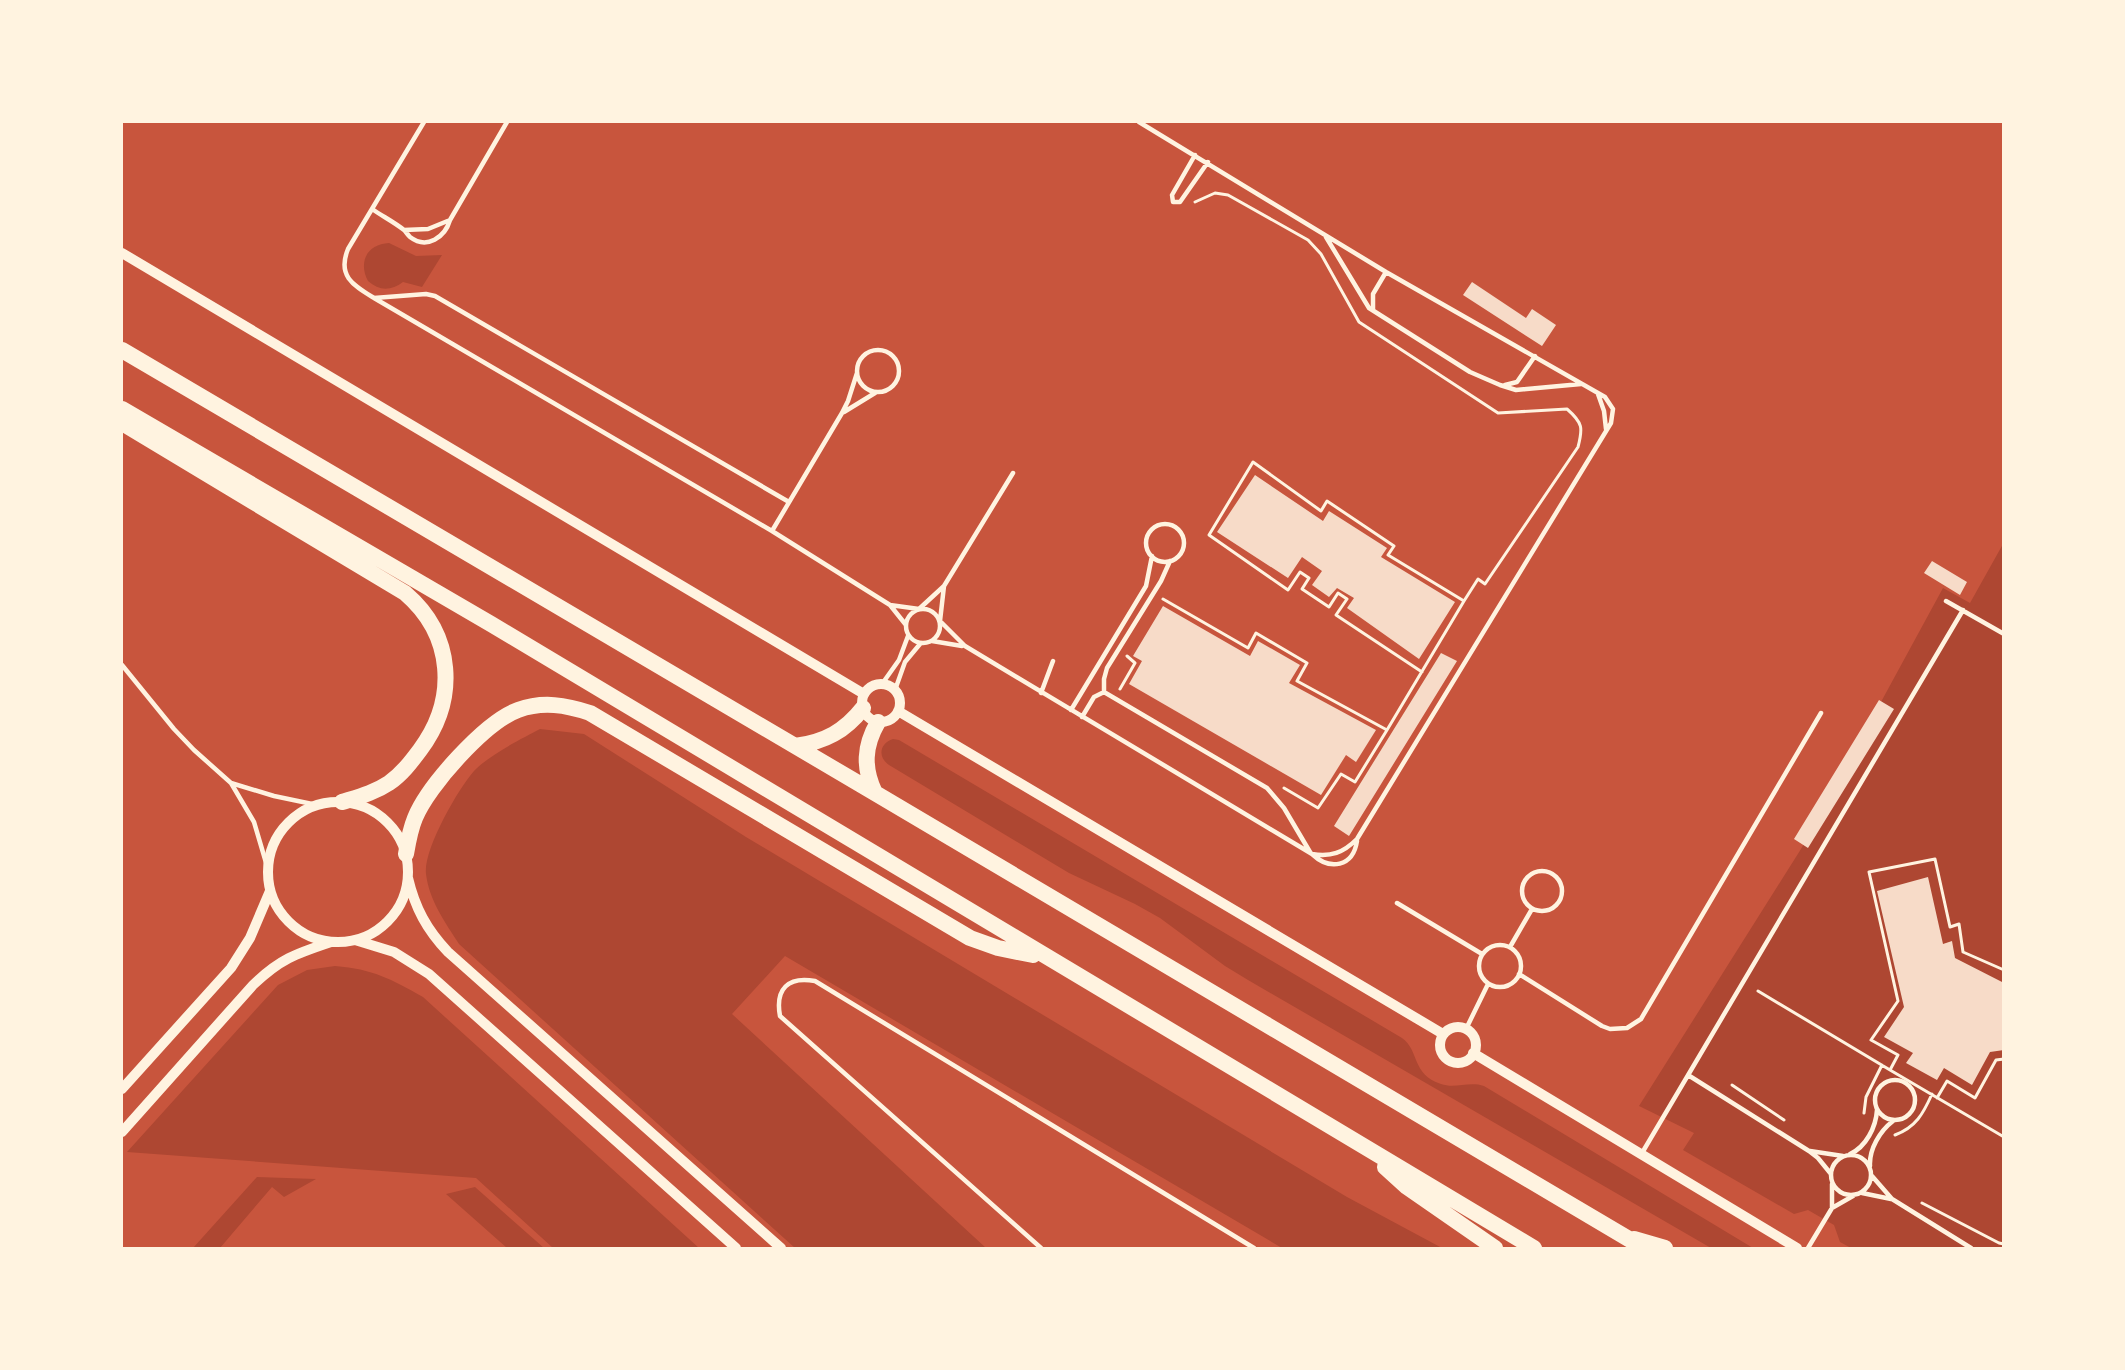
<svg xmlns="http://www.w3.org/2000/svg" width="2125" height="1370" font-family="Karla,sans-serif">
<rect width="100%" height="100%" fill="#c8553d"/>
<path fill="#ae4732" d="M389 243 416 256 442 255 422 287 403 282C391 291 379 291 368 281 358 262 367 244 389 243Z
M2003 544V1248H1851L1840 1242 1834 1225 1808 1210 1794 1214 1683 1150 1694 1133 1639 1106 1801 849 1943 588 1970 603Z
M540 729 584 734 746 837 1347 1197 1442 1248H1282L785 956 732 1014 986 1248H795L459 944C445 922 429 900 426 874 423 850 458 789 474 771 489 755 521 739 540 729Z
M893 739 899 740 1402 1038C1420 1051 1411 1074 1441 1084 1455 1089 1469 1081 1484 1086L1753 1248H1711L1248 980 1225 966 1160 918 1135 904 1069 873 889 765C877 757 880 743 893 739Z
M335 966C373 969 391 979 423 997L699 1248H553L476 1178 127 1152 278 985 307 970Z
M257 1177 316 1179 284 1197 272 1187 220 1248H193Z
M475 1187 544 1248H507L446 1194Z"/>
<path fill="#f7dbc8" d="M1472 282 1526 318 1532 309 1556 325 1542 346 1463 295Z
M1255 475 1323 521 1329 511 1387 548 1381 557 1455 602 1419 659 1347 608 1354 598 1337 588 1329 597 1312 585 1322 571 1302 557 1288 578 1217 532Z
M1932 561 1967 582 1960 595 1924 573Z
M1163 606 1250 656 1258 641 1300 665 1289 683 1376 730 1356 762 1346 755 1321 795 1129 684 1142 661 1133 656Z
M1441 653 1457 661 1349 836 1334 826Z
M1879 700 1894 709 1808 848 1794 839Z
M1928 877 1943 944 1952 941 1955 958 2004 983V1050L1990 1052 1972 1085 1944 1068 1937 1080 1906 1063 1913 1053 1884 1037 1904 1007 1877 891Z"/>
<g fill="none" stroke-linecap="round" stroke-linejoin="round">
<path stroke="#fff3e0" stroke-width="3" d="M1195 202 1215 193 1228 195 1308 240 1321 254 1359 322 1498 413 1567 409C1583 423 1583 428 1578 447L1485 584 1478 579 1464 601
M1163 599 1248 648 1256 633 1307 663 1297 681 1387 730 1464 601 1388 555 1394 546 1327 501 1321 511 1253 462 1209 535 1288 590 1300 572 1309 578 1302 589 1329 607 1338 593 1347 599 1336 615 1422 672
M1120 689 1135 663 1127 656
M1284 788 1318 808 1341 774 1355 782 1387 730
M1758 991 1890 1070 1898 1055 1871 1040 1898 1001 1869 872 1935 859 1950 927 1959 924 1963 952 2004 970
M1890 1070 2004 1137
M1732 1085 1784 1120
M1937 1098 1947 1081 1975 1098 1996 1060 2004 1059
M1864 1113 1866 1097 1882 1065
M1895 1135C1916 1127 1923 1114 1932 1094
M1922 1203 1999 1243 2004 1244"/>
<path stroke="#fff3e0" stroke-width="4.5" d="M424 122 348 249C337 276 353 285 374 298L772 531 890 605 906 625
M1139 122 1386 272 1605 397 1613 409 1611 423 1357 839C1343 853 1331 857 1312 854
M1195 155 1172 195 1173 202H1180L1208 162
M372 209C382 216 394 222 404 230 406 232 408 235 410 237 427 250 445 237 450 220L507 122
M404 230 428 229 450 220
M1326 237 1369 308 1470 372 1500 385 1516 390 1581 384
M374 298 426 294 435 296 789 502
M1373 310V294L1386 272
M857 371a21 21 0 1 1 42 0a21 21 0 1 1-42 0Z
M1505 385 1517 382 1535 356
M1598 394 1604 411 1606 429
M844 412 875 393
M1146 543a19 19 0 1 1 38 0a19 19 0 1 1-38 0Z
M772 531 842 413 848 401 857 373
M944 586 940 621 965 646 1312 854C1330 871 1353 867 1357 841
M1946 601 2004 634
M890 605 919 609 944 586 1013 473
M906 626a17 17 0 1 1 34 0a17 17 0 1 1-34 0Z
M932 641 962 646
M122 665 174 729 194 750 231 783 254 822 267 866
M882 684 899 660 908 636
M895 690 905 662 920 644
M1104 692V679L1107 668 1161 581 1170 561
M1041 693 1053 661
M1071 710 1146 586 1152 556
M1082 717 1094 697 1104 692 1267 788 1284 808 1310 852
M231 783 274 796 317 805
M1522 891a20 20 0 1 1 40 0a20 20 0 1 1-40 0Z
M1397 903 1482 954
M1479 966a21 21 0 1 1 42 0a21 21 0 1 1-42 0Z
M1510 947 1532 909
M1519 974 1602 1026 1610 1029 1627 1028 1641 1019 1821 713
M1466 1029 1488 984
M1688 1075 1809 1151 1818 1158 1831 1174
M1875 1100a20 20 0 1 1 40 0a20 20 0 1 1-40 0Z
M1810 1151 1843 1156
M1642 1153 1963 610
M1850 1154C1866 1147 1876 1127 1877 1110
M1831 1175a20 20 0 1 1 40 0a20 20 0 1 1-40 0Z
M1870 1166C1869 1149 1880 1131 1893 1121
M1872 1176 1892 1199 1971 1248
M1832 1184V1208
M1862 1193 1891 1199
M1041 1248 780 1016C775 989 788 976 815 981L1254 1248
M1808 1248 1832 1208 1853 1196"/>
<path stroke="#fff3e0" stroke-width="10" d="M122 253 864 694
M862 703a19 19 0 1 1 38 0a19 19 0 1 1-38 0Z
M898 711 1443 1034
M268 872a70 70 0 1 1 140 0a70 70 0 1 1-140 0Z
M408 878C415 908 427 930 448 952L781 1248
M355 940 394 952 429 974 736 1248
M1440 1045a18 18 0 1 1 36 0a18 18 0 1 1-36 0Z
M1473 1053 1797 1248
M122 1089 231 968 250 938 270 891
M122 1132 253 985C280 959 295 954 331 942"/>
<path stroke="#fff3e0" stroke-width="16" d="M122 350 875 793 1644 1248
M122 409 491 624 1534 1248
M122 423 405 593C454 635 458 699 420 750 411 762 402 774 389 783 374 793 358 797 342 802
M795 746C825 742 845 731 863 708
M875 793C863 768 864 746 878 722
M406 854C408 842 410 830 415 818 428 786 485 722 518 710 543 701 566 705 590 713L970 938 998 948 1033 955
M1385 1167 1407 1187 1495 1248
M1634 1239 1665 1248"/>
</g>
<rect width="2125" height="1370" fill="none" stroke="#fff3e0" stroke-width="246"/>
</svg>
